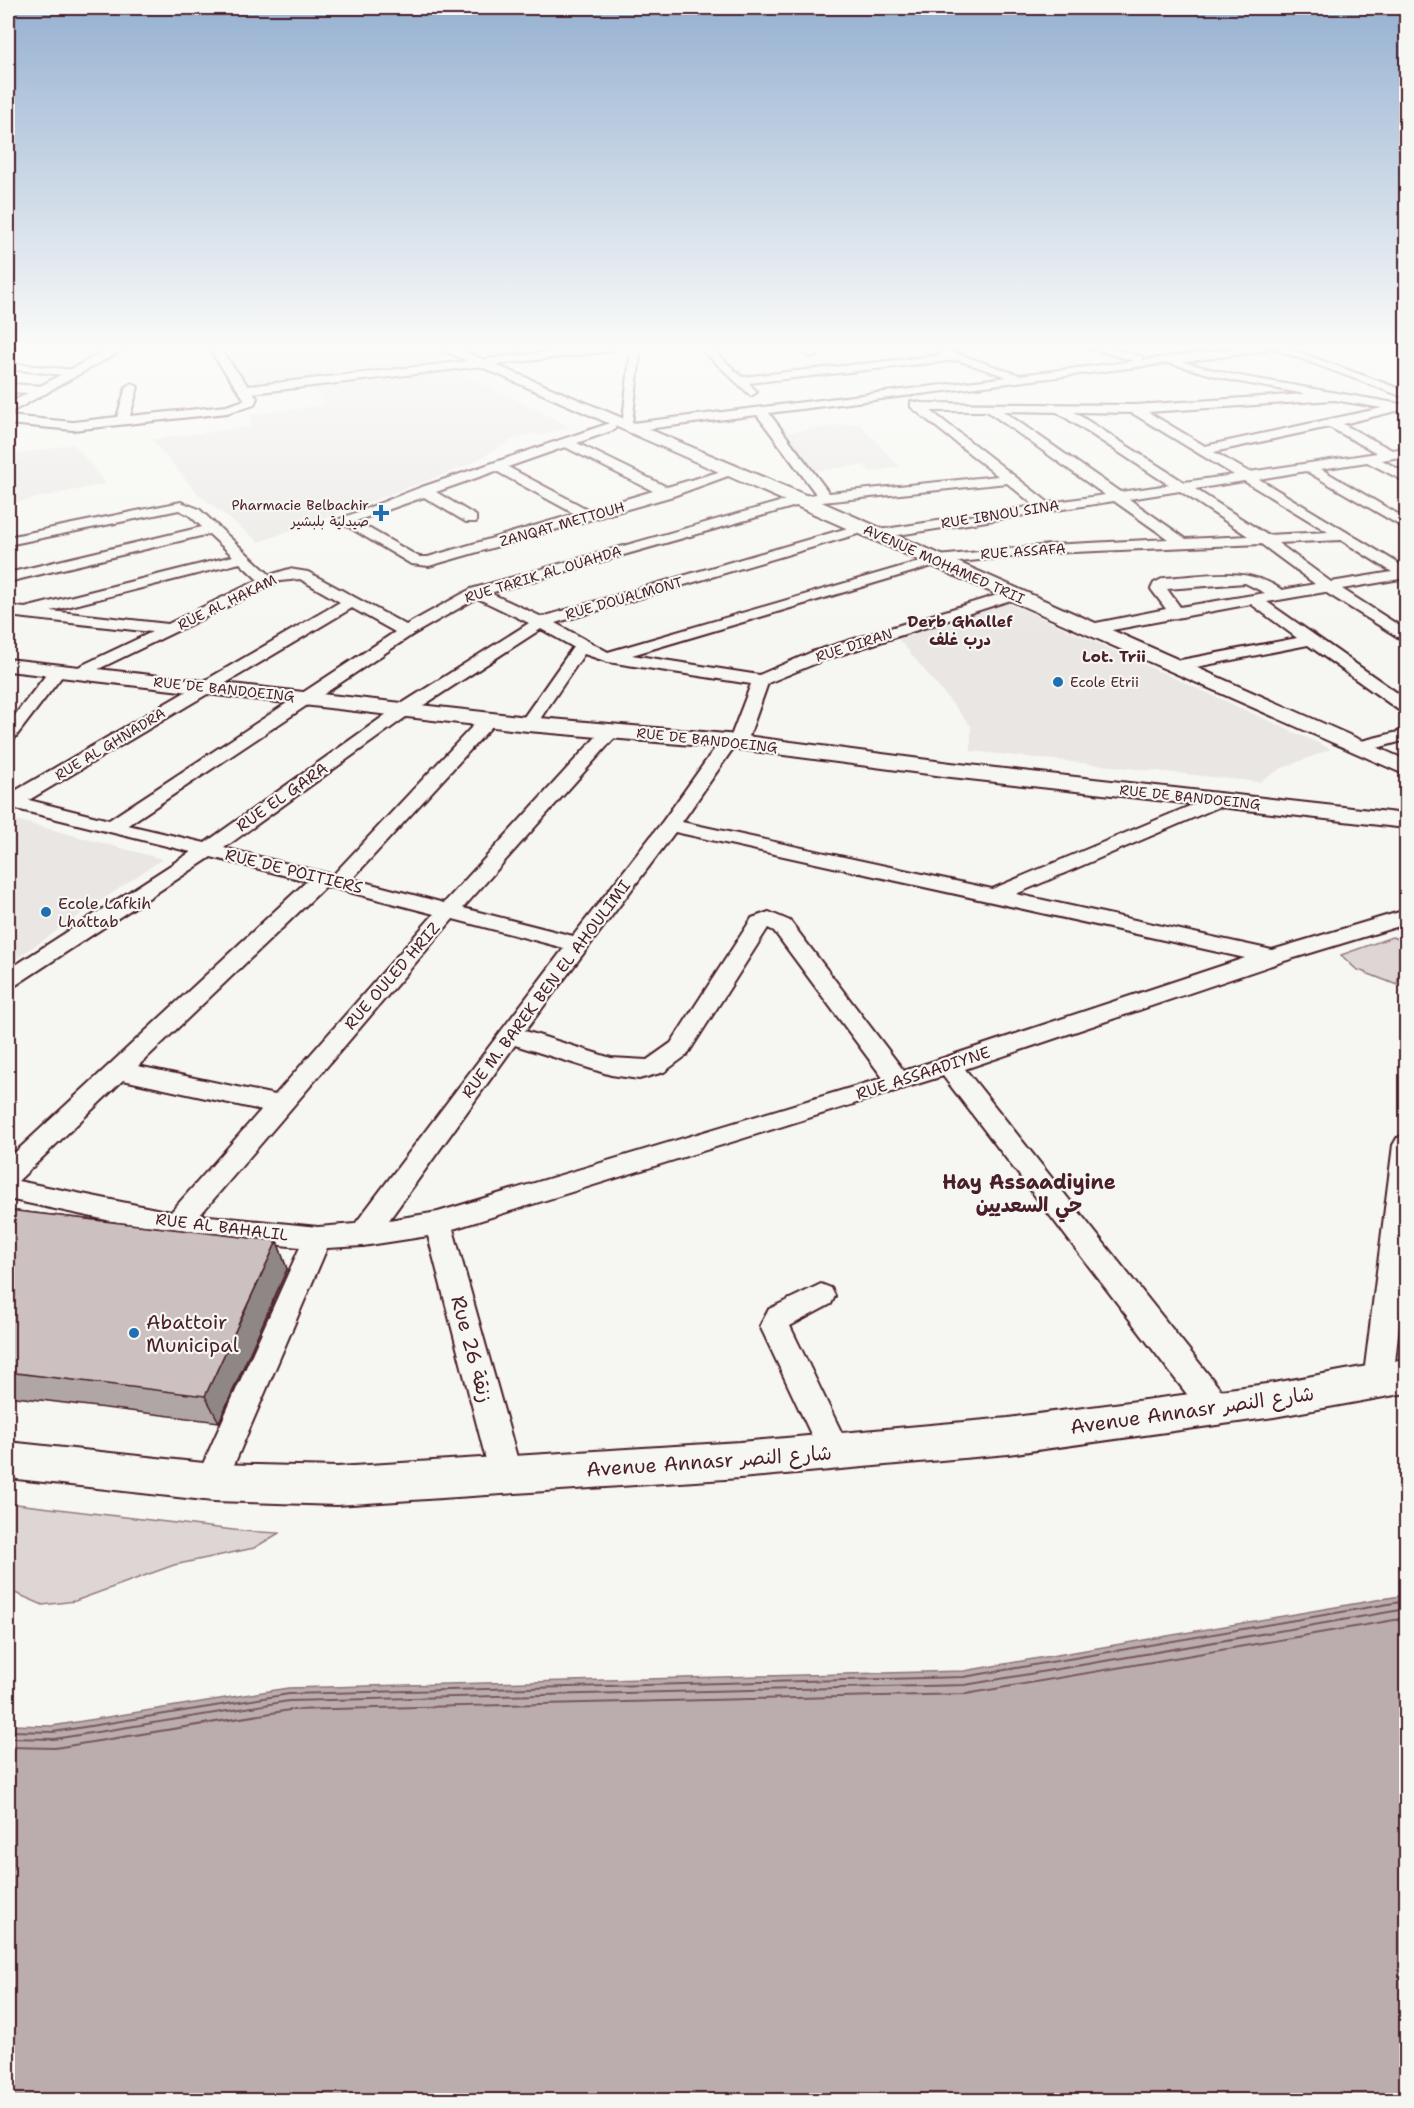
<svg xmlns="http://www.w3.org/2000/svg" width="1414" height="2108" font-family="'Shantell Sans','Playpen Sans Arabic',sans-serif">
<rect width="100%" height="100%" fill="#f6f6f2"/>
<filter id="ink" filterUnits="userSpaceOnUse"><feTurbulence type="fractalNoise" baseFrequency=".0167" numOctaves="2"/><feDisplacementMap in="SourceGraphic" scale="12" xChannelSelector="R" yChannelSelector="G"/><feConvolveMatrix kernelMatrix="1 2 1 2 8 2 1 2 1" color-interpolation-filters="sRGB"/></filter>
<g filter="url(#ink)">
<path fill="#e9e6e3" d="M221 348H429L447 356 434 362 248 384 239 381Z
M456 370 571 427 539 436 533 434 514 439 464 467 259 542 198 494 151 439 252 427 250 415 323 405 313 386Z
M859 423 900 467 870 472 864 465 811 471 783 433Z
M74 444 106 484 8 504V456Z
M1009 603 1331 749 1282 768 1259 782 971 751V726L897 637Z
M8 818 162 859 8 964Z"/>
<path fill="#ddd6d5" stroke="#947a80" stroke-width="1.5" d="M478 348H572L574 350 524 355 520 351 491 354Z
M1392 937 1402 940 1404 944 1397 985 1356 969 1341 955Z
M8 1503 242 1531 279 1533 254 1548 174 1565 75 1601 43 1605 8 1590Z"/>
<path fill="#bbadae" stroke="#8e747a" stroke-width="1.5" d="M1406 1595V2100H8V1725L52 1726 288 1688 964 1671Z"/>
<g fill="none" stroke-linecap="round" stroke-linejoin="round">
<path stroke="#77585f" stroke-width="2" d="M8 1731 53 1732 289 1694 964 1677 1406 1601
M8 1738 54 1739 289 1701 965 1685 1406 1609
M8 1747 55 1748 290 1710 966 1694 1406 1618"/>
<defs>
<path id="minor" d="M208 348H219L248 386 584 348H616L611 351 253 393 257 398 254 405 227 413 73 430 8 424V416L73 422 117 417 126 387 132 383 138 387 130 416 226 406 245 400Z
M631 348H641L632 423 1007 377 958 360 749 383 757 392 751 396 700 348H711L742 377 943 355 938 352 944 349 1019 375 1135 361 1088 348H1107L1142 356V360L1239 348H1269L1264 351 1183 362 1234 375 1406 405V413L1396 411 1343 424 1392 450 1406 448V456L1382 460 1406 473V482L1367 462 1321 469 1406 519V529L1306 471 1259 479 1406 568V578L1342 589 1406 630V642L1325 592 1267 602 1406 699V712L1400 711 1308 645 1176 671 1170 670 1168 666 1170 662 1297 638 1251 604 1091 634 1083 629 1091 624 1166 609 1151 589 1154 583 1164 578C1206 576 1246 565 1282 590L1315 584 1261 544 1050 553 939 564 632 655 759 675 812 652 1007 592H1017L1020 595 1017 598 824 660 768 683 747 742 744 746 734 747 682 822 992 889 1216 795 1226 801 1223 805 1016 894 1272 950 1406 910V924L1281 962 965 1069 1228 1399 1232 1409 1228 1419 1217 1423 1206 1419 943 1076 453 1229 522 1475 517 1486 506 1490 495 1486 490 1475 428 1236 363 1246 327 1248 221 1495 210 1499 199 1495 194 1484 300 1247 177 1235 8 1199V1159L307 881 211 857 16 985 8 987V970L191 852 8 807V795L340 602 300 579 280 581 80 678 72 673 74 669 152 632 8 616V606L25 608 233 556 209 534 8 582V573L202 527 189 515 179 510 8 545V537L181 502 199 509 270 575 289 569 308 572 406 625 471 589 797 497 816 494 757 415 631 431 622 428ZM1169 363 1234 381 1305 394 1135 405 922 403 911 401V407L998 476 829 493 769 413ZM1334 400 1382 408 1205 446 1148 412ZM931 411H987L1105 495 1049 503ZM1003 411 1057 412 1169 485 1120 492ZM1074 412 1132 413 1234 475 1184 482ZM1329 427 1377 453 1249 472 1214 452ZM1244 481 1328 532 1267 535 1195 489ZM1007 483 1035 506 879 530 872 534 879 538 1114 501 1168 539 1050 545 938 556 608 652 555 623 868 531 870 528 868 525H858L542 617 490 593 803 504ZM1180 491 1248 536 1186 539 1129 499ZM1341 540 1392 572 1331 582 1278 543ZM240 563 258 580 168 624 51 611ZM1245 583 1265 593 1180 607 1167 589ZM477 598 529 623 398 706 205 843 128 825 412 635ZM352 608 395 632 109 820 29 800ZM541 629 573 647 519 724 522 728H534L584 654 608 662 751 684 731 736 723 737 663 821 573 936 463 908 617 735 620 731 617 727H605L444 903 352 879 494 724 497 720 494 716H482L333 875 224 848 410 714ZM675 832 1245 958 904 1071 790 921 769 912 752 918 671 1043 647 1060 611 1058 525 1031ZM326 886 434 914 275 1095 138 1066ZM453 919 564 948 355 1224 318 1227 200 1215ZM768 928 774 931 883 1078 438 1212 389 1220 515 1045 611 1075 639 1079 664 1072 687 1055ZM123 1080 261 1110 171 1212 18 1181Z
M799 348H811L819 355 809 357Z
M1272 348H1287L1406 391V398Z
M8 363 74 370 80 373 74 376 8 369Z
M8 384 45 386 51 390 45 394 8 392Z
M610 423 616 427 614 430 577 443 667 487 732 468 739 472 673 496 429 566 411 564 337 520 419 488ZM565 447 653 491 589 510 508 467ZM496 471 575 514 428 557H419L356 521 424 497 466 522H476V516L436 492Z
M58 666 66 671 14 739 8 740V724L52 667Z
M1406 730V740L1359 753 1350 747 1353 743Z
M1406 1135V1258L1393 1382 1389 1391 1378 1395 1367 1391 1363 1382 1393 1145 1397 1138Z
M821 1284 831 1288 835 1296 831 1304 790 1326 851 1452 846 1462 835 1466 824 1462 760 1326 769 1309Z"/>
<path id="tertiary" d="M109 348H126L8 414V404Z
M438 348H456L808 496 1406 760V775Z
M8 659 528 717 738 735 951 763 1406 814V828L951 777 738 749 528 731 8 671Z
M1406 1359V1393L1274 1417 1008 1454 740 1478 337 1505 213 1501 8 1478V1442L213 1464 337 1467 740 1442 1008 1418 1274 1383Z"/>
</defs>
<use href="#minor" stroke="#4a1f2b" stroke-width="4"/>
<use href="#tertiary" stroke="#4a1f2b" stroke-width="4"/>
<use href="#minor" fill="#f6f6f2" fill-rule="evenodd"/>
<use href="#tertiary" fill="#f6f6f2" fill-rule="evenodd"/>
</g>
<path fill="#afa6a5" stroke="#4a1f2b" stroke-width="1.5" d="M8 1210 277 1241 287 1269 219 1422 8 1396Z"/>
<path fill="#8f8786" stroke="#4a1f2b" stroke-width="1.5" d="M277 1241 287 1269 219 1422 205 1396Z"/>
<path fill="#ccc1c0" stroke="#4a1f2b" stroke-width="1.5" d="M8 1210 277 1241 205 1396 8 1372Z"/>
</g>
<linearGradient id="sky" x2="0" y2="1"><stop stop-color="#96b1d1"/><stop offset="0.54" stop-color="#fbfbf9"/><stop offset="1" stop-color="#fbfbf9" stop-opacity="0"/></linearGradient>
<rect width="1414" height="643" fill="url(#sky)"/>
<g fill="#1f6fb2" stroke="#f6f6f2" stroke-width="2">
<path d="M378 504h6v6h6v6h-6v6h-6v-6h-6v-6h6z"/>
<circle cx="1058" cy="682" r="6"/>
<circle cx="46" cy="912" r="6"/>
<circle cx="134" cy="1333" r="6"/>
</g>
<g text-anchor="middle" dominant-baseline="central" stroke-width="4.5" stroke-linejoin="round" paint-order="stroke">
<g font-size="14" fill="#4a1f2b" stroke="#f6f6f2" text-anchor="end">
<text x="369" y="505">Pharmacie Belbachir<tspan x="369" dy="16">صيدلية بلبشير</tspan></text>
<text x="1070" y="682" text-anchor="start">Ecole Etrii</text>
</g>
<g font-size="14" fill="#4a1f2b" stroke="#f6f6f2">
<text transform="translate(1000 514) rotate(-9)">RUE IBNOU SINA</text>
<text transform="translate(562 524) rotate(-16)">ZANQAT METTOUH</text>
<text transform="translate(1023 551) rotate(-4)">RUE ASSAFA</text>
<text transform="translate(944 564) rotate(24)">AVENUE MOHAMED TRII</text>
<text transform="translate(543 574) rotate(-17)">RUE TARIK AL OUAHDA</text>
<text transform="translate(624 598) rotate(-16)">RUE DOUALMONT</text>
<text transform="translate(227 602) rotate(-26)">RUE AL HAKAM</text>
<text transform="translate(854 645) rotate(-18)">RUE DIRAN</text>
<text transform="translate(224 689) rotate(6)">RUE DE BANDOEING</text>
<text transform="translate(707 740) rotate(6)">RUE DE BANDOEING</text>
<text transform="translate(110 744) rotate(-31)">RUE AL GHNADRA</text>
<text transform="translate(1190 797) rotate(6)">RUE DE BANDOEING</text>
</g>
<g font-size="16" font-weight="bold" fill="#4a1f2b" stroke="#f6f6f2">
<text x="960" y="621">Derb Ghallef<tspan x="960" dy="18">درب غلف</tspan></text>
<text x="1114" y="656">Lot. Trii</text>
</g>
<g font-size="16" fill="#4a1f2b" stroke="#f6f6f2">
<text transform="translate(282 797) rotate(-35)">RUE EL GARA</text>
<text transform="translate(294 871) rotate(14)">RUE DE POITIERS</text>
<text transform="translate(392 976) rotate(-49)">RUE OULED HRIZ</text>
<text transform="translate(546 989) rotate(-53)">RUE M. BAREK BEN EL AHOULIMI</text>
<text transform="translate(923 1073) rotate(-18)">RUE ASSAADIYNE</text>
<text transform="translate(222 1227) rotate(7)">RUE AL BAHALIL</text>
</g>
<g font-size="16" fill="#4a1f2b" stroke="#f6f6f2" text-anchor="start">
<text x="58" y="903">Ecole Lafkih<tspan x="58" dy="18">Lhattab</tspan></text>
</g>
<g font-size="20" font-weight="bold" fill="#4a1f2b" stroke="#f6f6f2">
<text x="1029" y="1182">Hay Assaadiyine<tspan x="1029" dy="23">حي السعديين</tspan></text>
</g>
<g font-size="20" fill="#4a1f2b" stroke="#f6f6f2" text-anchor="start">
<text x="146" y="1322">Abattoir<tspan x="146" dy="23">Municipal</tspan></text>
</g>
<g font-size="20" fill="#4a1f2b" stroke="#f6f6f2">
<text transform="translate(472 1349) rotate(75)">Rue 26 زنقة</text>
<text transform="translate(1192 1410) rotate(-8)">Avenue Annasr شارع النصر</text>
<text transform="translate(709 1461) rotate(-4)">Avenue Annasr شارع النصر</text>
</g>
</g>
<rect width="1414" height="2108" fill="none" stroke="#f6f6f2" stroke-width="30"/>
<rect x="15" y="15" width="1384" height="2078" fill="none" stroke="#4a1f2b" stroke-width="2" filter="url(#ink)"/>
</svg>
